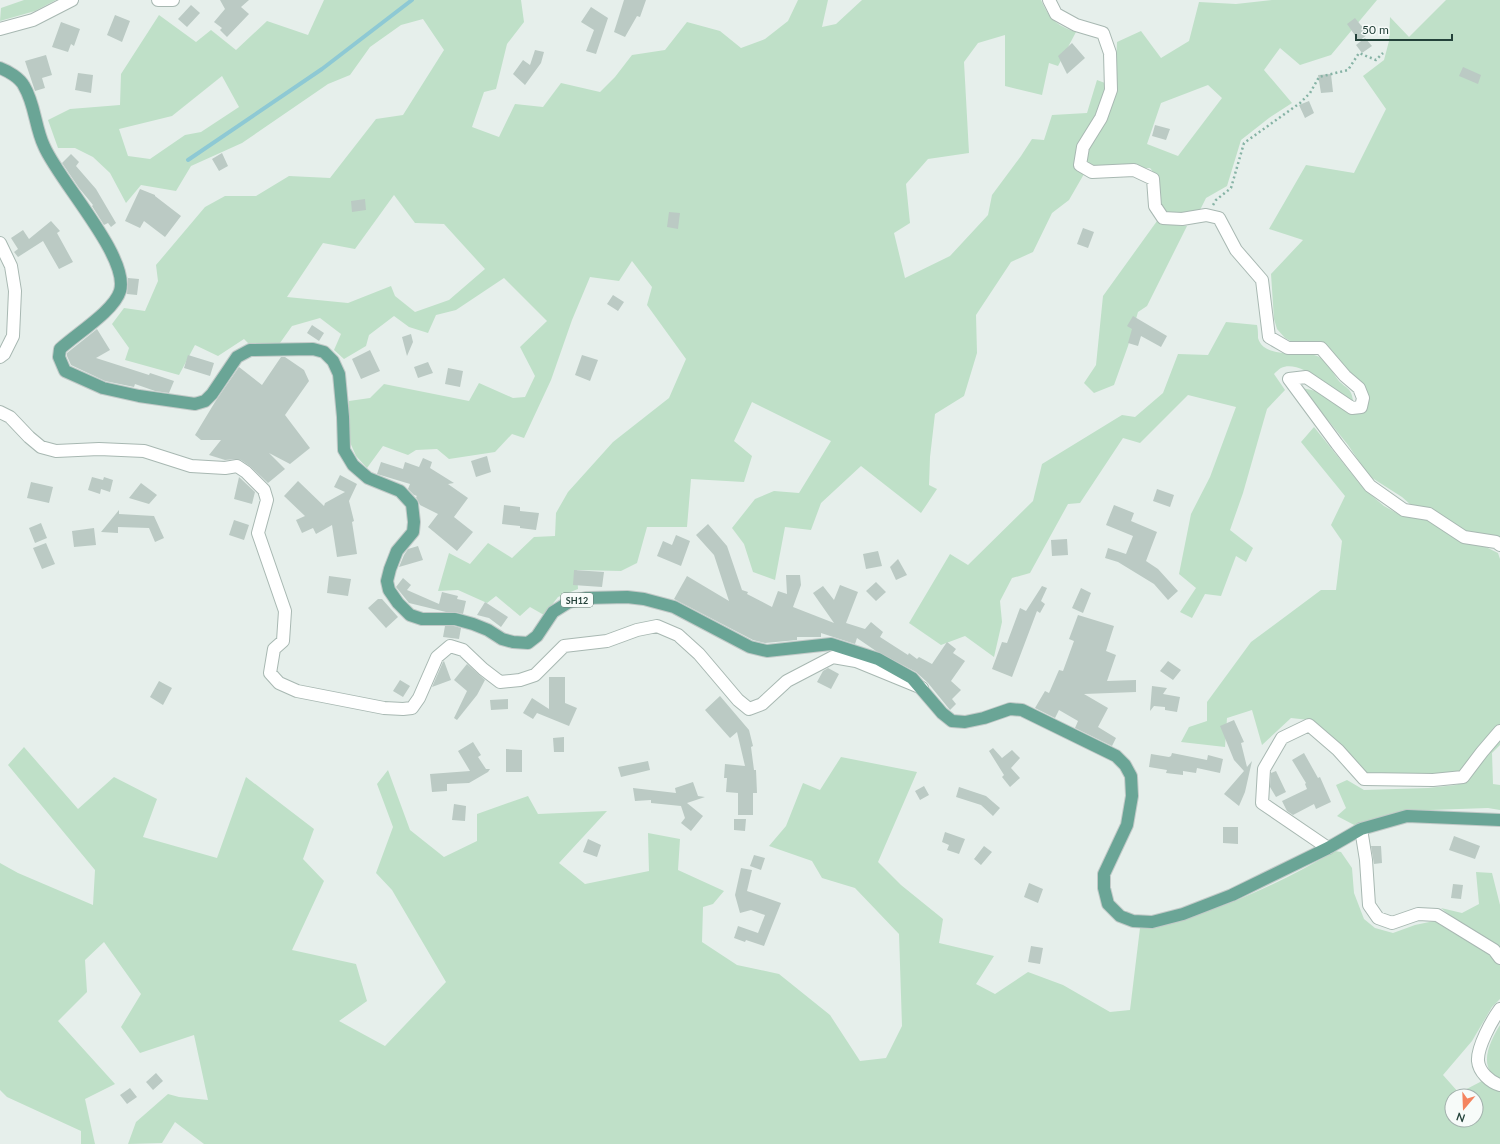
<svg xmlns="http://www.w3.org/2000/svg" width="1500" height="1144" font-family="Lato,sans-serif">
<rect width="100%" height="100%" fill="#e6efeb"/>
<path fill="#bfe0c8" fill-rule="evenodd" d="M24 0H56L35 11 0 21 1 8Z
M324 0H521L524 22 507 44 496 89 484 92 472 127 499 137 515 104 543 107 561 83 600 92 615 77 632 55 665 50 687 22 720 31 741 48 765 39 788 21 798 0H828L822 27 836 24 862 0H1041C1050 20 1056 25 1076 32L1058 66 1049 63 1042 95 1005 86V35L978 43 964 62 969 153 928 159 906 184 910 223 894 233 905 278 950 256 988 215 992 195 1021 156 1032 139 1044 140 1052 115 1087 113 1097 80 1105 83 1103 101 1076 167 1084 174 1069 200 1052 213 1033 252 1011 262 976 315 977 353 964 396 935 414 930 457 929 485 937 489 921 513 861 466 821 503 811 530 785 527 775 580 753 572 744 544 732 528 755 499 774 491 799 493 831 441 752 402 734 441 752 456 744 482 691 479 687 527H647L637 563 621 571 577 570 578 589 558 597 544 615 530 607 520 616 496 596 487 603 458 590 438 591 449 553 470 564 488 543 512 558 534 537 555 536 556 513 568 492 613 442 669 398 686 359 647 305 652 287 632 261 619 281 590 277 572 320 551 380 524 438 512 434 495 452 449 459 437 449 416 450 408 455 383 446 367 468 356 456 349 440V401L370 398 384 384 469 401 479 383 513 398 525 397 535 376 520 347 547 321 504 278 456 310 436 315 428 333 409 327 394 316 369 335 366 346 344 359 334 350 341 334 320 318 292 326 280 343 250 345 244 339 218 356 195 345 179 375 125 360 129 348 112 324 124 308 145 311 158 281 156 265 205 207 225 196H256L289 176 330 178 376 119 403 115 444 50 423 19 401 25 370 47 350 75 328 84 242 143 191 166 176 191 141 185 126 203 110 173 93 157 75 148H58L48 120 70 109 120 105 121 74 159 15 196 42 211 30 236 50 267 21 308 35ZM222 76 239 107 201 132 185 135 150 159 128 156 119 129 172 116ZM394 195 415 223 444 224 485 269 449 300 415 312 395 296 391 286 348 303 287 297 323 243 355 249Z
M1272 0H1377L1331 55 1300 65 1280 48 1264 70 1292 103 1269 118 1241 140 1227 186 1206 198 1199 212 1181 215 1165 214 1159 199 1160 180 1150 168H1092L1084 161 1087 147 1115 91 1117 42 1141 31 1161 58 1189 41 1199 2 1236 4ZM1208 85 1222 98 1178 156 1147 144 1161 103Z
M1446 0H1500V540L1467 533 1456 528 1436 511 1413 507 1402 497 1369 476 1348 445 1302 388 1316 391 1343 409 1360 410 1365 389 1328 348 1311 342 1294 343 1285 338 1277 329 1274 319 1271 274 1303 240 1269 229 1306 165 1354 173 1386 109 1363 76 1384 60 1389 41 1390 17 1409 37Z
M1157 221 1164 224 1187 226 1147 306 1138 312 1128 346 1114 385 1094 393 1084 383 1096 365 1103 296Z
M1226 322 1257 325C1258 329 1258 334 1258 338 1264 359 1298 351 1314 355 1328 359 1331 371 1339 381 1347 389 1351 388 1353 400L1346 401C1333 389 1300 359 1281 368 1279 369 1276 372 1274 374L1285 390 1267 409 1243 493 1230 530 1253 548 1246 562 1236 556 1221 596 1205 594 1192 618 1180 612 1196 588 1179 574 1191 514 1210 477 1236 407 1188 395 1140 443 1123 438 1080 503 1068 504 1030 573 1012 578 1000 601 1002 622 994 657 965 636 941 645 909 623 950 554 968 565 1033 501 1042 464 1122 415 1135 417 1163 393 1178 354 1208 355Z
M1314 427 1364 489 1384 506 1402 516 1431 520 1498 553 1500 559V724L1486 738 1459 772 1439 775 1363 774 1309 720 1291 718 1262 745 1252 710 1227 718 1225 747 1181 742 1189 727 1207 721V702L1251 642 1321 590H1336L1342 541 1331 525 1345 496 1301 442Z
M1500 736V745L1492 753 1493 784 1500 785V810L1488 808 1401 811 1360 828 1337 816 1346 808 1336 785 1347 780 1364 790 1428 788 1456 785 1468 780 1479 766 1487 751Z
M24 747 78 809 114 777 157 799 143 837 217 858 246 777 314 829 303 859 324 881 292 950 356 964 367 1001 339 1021 385 1046 446 982 392 890 376 873 393 827 377 784 388 770 410 830 444 857 477 841V814L528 796 538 814 607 811 559 863 585 884 649 871 648 833 680 839 678 870 724 891 713 904 703 907 702 942 737 965 779 974 830 1015 860 1061 886 1058 902 1026 899 934 855 888 822 878 812 861 769 846 786 826 803 783 820 790 841 757 917 772 878 862 901 885 943 919 939 943 994 956 976 984 995 994 1028 972 1063 985 1110 1012 1130 1010 1140 928C1209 917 1275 886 1335 851L1341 852 1352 868 1354 893 1364 919 1375 928 1393 933 1415 925 1434 921 1490 955 1500 965V999L1492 1007 1472 1041 1443 1075 1459 1093 1482 1081 1500 1089V1144H204L175 1122 162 1143 128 1144 136 1122 168 1094 179 1097 208 1100 194 1035 140 1053 121 1027 141 994 104 942 85 960 87 992 58 1021 115 1084 85 1099 95 1144H81V1131L7 1097 0 1090V863L18 873 93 905 95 870 8 765ZM1452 1096H1476V1120H1452Z
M1476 872 1492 873 1500 905V949L1463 927 1441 908 1462 913 1479 904Z
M1500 1025V1079C1498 1077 1494 1076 1492 1074 1480 1060 1492 1038 1500 1025Z"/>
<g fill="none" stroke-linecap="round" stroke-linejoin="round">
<path stroke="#8ec9d4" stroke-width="4" d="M188 160 322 69 412 0"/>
</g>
<path fill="#bbcac4" d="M220 0H249L241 7 249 14 227 37 220 30 222 28 214 22 225 9Z
M624 0H646L640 17 637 16 625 37 614 32Z
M191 5 200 13 187 27 178 19Z
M591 7 608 18 596 54 586 51 594 30 581 22Z
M115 15 130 21 122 42 107 35Z
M1355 18 1368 34 1359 41 1347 24Z
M61 22 80 29 74 46 71 44 68 52 52 47Z
M1365 38 1372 46 1362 53 1356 45Z
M1072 43 1085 58 1067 74 1058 56Z
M535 50 544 52 541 63 525 85 513 74 523 60 530 65Z
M46 55 52 75 42 78 45 88 35 91 25 61Z
M1463 67 1481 75 1478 84 1459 76Z
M78 73 93 75 91 93 75 90Z
M1331 74 1333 92 1321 93 1318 75Z
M1309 101 1314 113 1305 118 1299 105Z
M1155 125 1170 129 1166 140 1152 136Z
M222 153 228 166 219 171 212 159Z
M71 154 79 162 76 166 96 189 116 223 111 227 108 223 104 225 92 206 93 205 79 188 62 163Z
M140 189 155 195V196L181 216 165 237 144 221 140 228 125 221Z
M365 199 366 210 352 212 351 201Z
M669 212 680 213 678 229 667 227Z
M51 221 60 231 57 233 73 262 59 269 43 241 18 257 14 252 18 249 11 238 23 230 29 239Z
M1083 228 1094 232 1088 248 1077 244Z
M128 278 139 279 137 295 127 294Z
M613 295 624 302 618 311 607 304Z
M1133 316 1167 336 1161 347 1141 336 1138 346 1128 343 1132 329 1127 326Z
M312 325 324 333 319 341 307 333Z
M97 329 110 350 96 358 149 375 150 373 174 381 169 393 155 391 135 384 134 387 105 381 71 365 67 356V353Z
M411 334 413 342 407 356 402 337Z
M370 350 380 371 361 379 352 359Z
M188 355 214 363 210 376 184 368Z
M582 355 598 360 590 381 575 375Z
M281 357H285L304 370 309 381 285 415 310 448 290 464 269 453 285 469 268 483 251 467 241 460 236 459 225 460 209 455 221 440H201L195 435 215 402 239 367 262 385Z
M428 362 433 373 418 378 414 367Z
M448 368 463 371 460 387 445 384Z
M487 456 491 472 476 477 471 461Z
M423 458 432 462 430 468 454 483 448 484 468 498 454 517 473 532 457 551 428 527 438 514 420 505 416 497 417 496 414 495 408 489 410 484 377 474 381 462 403 469 405 462 419 467Z
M340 475 357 484 349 501 354 521 352 522 357 554 337 557 332 525 316 534 313 528 302 533 296 520 305 516 284 496 298 481 324 506 325 503 345 492 334 487Z
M92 477 103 480 104 477 113 480 110 492 101 489 100 494 88 490Z
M239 477 255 492 252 504 234 499Z
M31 482 53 487 49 503 27 498Z
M141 483 157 495 149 504 129 498Z
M1157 489 1174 495 1170 507 1153 501Z
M504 505 520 507V511L539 513 536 530 520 528V526L502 524Z
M1114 505 1134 513 1131 521 1157 532 1146 561 1158 569 1178 591 1168 600 1154 584 1118 562 1105 558 1108 548 1126 554 1133 536 1106 525Z
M119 510V514L154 516 164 538 155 542 149 528 118 527V533L101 532Z
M234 520 249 525 244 540 229 535Z
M41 523 47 538 35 543 29 528Z
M708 524 727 546 742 590 748 592 747 594 772 607 778 591 787 594 786 575H800L801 585 793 607 834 623 813 593 823 586 834 600 840 585 858 592 846 623 865 629 871 622 883 632 880 637 908 655 909 653 917 659 919 657 932 664 947 642 956 649 953 653 965 661 951 681 961 690 952 699 956 704 950 710 928 683 916 672 876 651 857 638 855 644 821 633V637H797V640L765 643 753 640 674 599 687 576 729 601 714 555 696 535Z
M94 528 96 545 74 547 72 531Z
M676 535 690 541 681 566 657 556 663 541 672 545Z
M1067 539 1068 555 1052 556 1051 540Z
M46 543 55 564 42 569 33 548Z
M418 546 423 560 399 567 404 555 408 549Z
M878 551 882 566 866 569 863 554Z
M898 559 907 575 896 580 890 567Z
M574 570 604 572 602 587 573 585Z
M329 576 351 579 348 596 327 593Z
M403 578 411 585 407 590 439 604 442 592 458 596 457 599 466 601 463 614 455 612H446L409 603 396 587Z
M876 582 886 592 876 601 866 591Z
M1042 586 1047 588 1041 601 1045 604 1040 613 1037 611 1012 677 992 669 1002 642 1007 643 1020 608 1026 611Z
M1081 588 1091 593 1083 613 1072 608Z
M378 599H382L398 617 386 628 368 608Z
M485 602 508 617 501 627 489 618 477 615Z
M1078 615 1114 626 1106 651 1116 655 1107 681 1136 680V692L1084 694 1108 708 1098 727 1116 738 1112 746 1075 728 1078 721 1059 710 1055 718 1035 708 1045 691 1049 693 1059 670 1063 671 1074 641 1069 639Z
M445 626H454L461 628 459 639 443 637Z
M444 661 451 680 432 687 443 662Z
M1168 661 1181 670 1173 680 1160 671Z
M467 664 485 680 477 695 457 720 454 718 467 691 454 680Z
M828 668 839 674 831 689 817 682 823 671Z
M549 677H565V703L577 708 569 726 537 713 533 719 523 713 532 698 549 709Z
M400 680 410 686 403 697 393 691Z
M159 681 172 688 163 705 150 697Z
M1152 686 1167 688 1163 694 1180 697 1177 712 1165 710V707L1154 706 1150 711Z
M720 696 749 730 753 746 751 747 754 770H756L757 793H753V815H738V793L726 792 727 778H724L725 764 745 766 737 732 730 738 705 710Z
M508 699V709L491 710 490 700Z
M1234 720 1244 742 1241 743 1247 767 1252 761 1245 792 1239 806 1224 794 1244 771 1234 760 1220 726Z
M564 737V752H554L553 738Z
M473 742 481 755 478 757 486 769H490L488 772 469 783 447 784V791L432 792 430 774 470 771 458 751Z
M993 748 1002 758 1012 750 1020 758 1011 768 1020 778 1010 787 1002 777 1004 775 989 751Z
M506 749 522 750V772H506Z
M1172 753 1207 760 1208 755 1223 759 1220 773 1197 768 1196 773 1183 771V775L1166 773 1167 770 1149 767 1151 754 1169 757 1171 756Z
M1304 753 1318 778 1320 777 1331 802 1316 809 1314 804 1293 815 1287 811 1282 801 1307 789 1305 784 1306 783 1292 760Z
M648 761 650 770 621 777 618 767Z
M1276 771 1286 792 1276 797 1270 787 1271 773Z
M693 782 698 796 705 797 687 803 703 816 691 831 681 823 685 818 681 806 651 803V800L635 801 633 788 676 793 675 788Z
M924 786 929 795 920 800 915 791Z
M959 787 986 796 1000 808 993 816 981 805 956 797Z
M454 804 466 806 465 821 452 820Z
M734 819H746L745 831 734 830Z
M1223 827H1238V844L1223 843Z
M945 832 965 839 959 854 947 850 949 845 942 842Z
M1454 836 1480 846 1475 859 1449 850Z
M588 839 601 845 597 857 583 852Z
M984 846 992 852 981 865 974 859Z
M1371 846H1381L1382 863 1374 864Z
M754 855 765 858 761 870 750 866Z
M741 868 752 870 747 891 781 903 764 946 746 940 745 942 734 938 738 926 758 933 765 915 751 910 740 913 735 895Z
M1029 883 1043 889 1038 903 1024 897Z
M1453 884 1463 885 1461 899 1451 898Z
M1031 946 1043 948 1040 964 1028 962Z
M156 1073 163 1081 153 1090 146 1082Z
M130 1088 137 1097 127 1104 120 1095Z"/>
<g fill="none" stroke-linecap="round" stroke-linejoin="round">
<defs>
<path id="minor" d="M158 0H173
M1049 0 1056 14 1076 25 1103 33 1110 53 1111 90 1101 118 1083 147 1080 165 1092 172 1134 170 1153 179 1155 206 1163 218 1182 219 1206 215 1219 218 1236 250 1262 280 1269 337 1288 348H1321L1345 376 1359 388 1363 398 1361 407 1352 408 1306 377 1289 379 1337 444 1370 486 1404 510 1429 514 1464 537 1496 542 1500 545
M0 29 33 20 72 0
M0 243 11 266 15 291 13 336 4 354 0 357
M0 412 10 417 29 437 41 447 56 451 99 449 144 451 191 466 225 468 237 466 246 472 264 490 267 500 258 533 285 611 283 641 274 649 270 673 279 683 297 691 384 708 403 709 412 708 419 698 437 657 450 646 463 650 483 669 500 682 520 680 535 675 564 646 607 641 637 630 657 626 678 635 699 654 738 700 749 709 762 704 787 681 833 657 856 661 922 688
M1361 829 1366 860 1369 905 1378 918 1392 923 1418 914 1437 915 1494 950 1500 958
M1328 848 1262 803 1264 769 1282 738 1309 725 1338 750 1364 779 1433 780 1463 777 1482 752 1500 731
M1500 1009C1492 1020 1477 1047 1478 1061 1479 1072 1490 1082 1500 1085"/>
<path id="major" d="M0 68C8 71 20 78 24 86 35 104 35 127 44 146 58 180 130 257 120 291 114 311 76 334 60 349L59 357 65 371 103 388 139 396 195 404 205 401 212 394 237 357 250 350 313 349 324 352 333 361 339 374 343 417 344 450 353 465 368 478 400 491 412 504 414 522 413 532 397 551 390 569 387 581 389 590 398 603 410 615 422 619H455L473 624 488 630 502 639 513 642 528 643 537 636 553 612 569 602 586 598 627 597 644 599 674 607 750 647 767 651 831 644 878 659 912 678 942 713 952 721 965 722 984 718 1010 709 1022 710 1116 756 1125 765 1131 776 1132 796 1127 825 1104 874V888L1108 904 1120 916 1133 921 1152 922 1183 914 1232 895 1328 848 1361 829 1407 816 1500 820"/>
</defs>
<use href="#minor" stroke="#a8b8b2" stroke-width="14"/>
<use href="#major" stroke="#c2cac8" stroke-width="14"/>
<path stroke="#86b3a5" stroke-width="2.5" stroke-dasharray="2 3" stroke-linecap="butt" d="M1213 205 1216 200 1231 188 1244 143 1300 103 1310 93 1319 77 1348 70 1359 53 1376 60 1383 53"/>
<use href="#minor" stroke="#fff" stroke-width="12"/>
<use href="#major" stroke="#6aa596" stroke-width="12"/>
</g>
<g text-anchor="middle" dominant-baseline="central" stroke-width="3" stroke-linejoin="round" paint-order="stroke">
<rect fill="#f7fbf9" stroke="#637a73" stroke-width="1" x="561" y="593" width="32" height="14" rx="3"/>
<g font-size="9" font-weight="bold" fill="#24423a">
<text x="577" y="600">SH12</text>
</g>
</g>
<g transform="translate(1464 1108) rotate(199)"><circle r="19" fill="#f7fbf9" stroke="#a3b1ad"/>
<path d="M0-3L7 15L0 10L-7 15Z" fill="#f4845f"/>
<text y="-6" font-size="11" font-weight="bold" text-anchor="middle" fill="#24423a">N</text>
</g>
<path d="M1356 34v6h96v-6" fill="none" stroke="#24423a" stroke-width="2"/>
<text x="1362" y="34" font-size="12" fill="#24423a" stroke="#f7fbf9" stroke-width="3" paint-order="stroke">50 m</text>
</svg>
